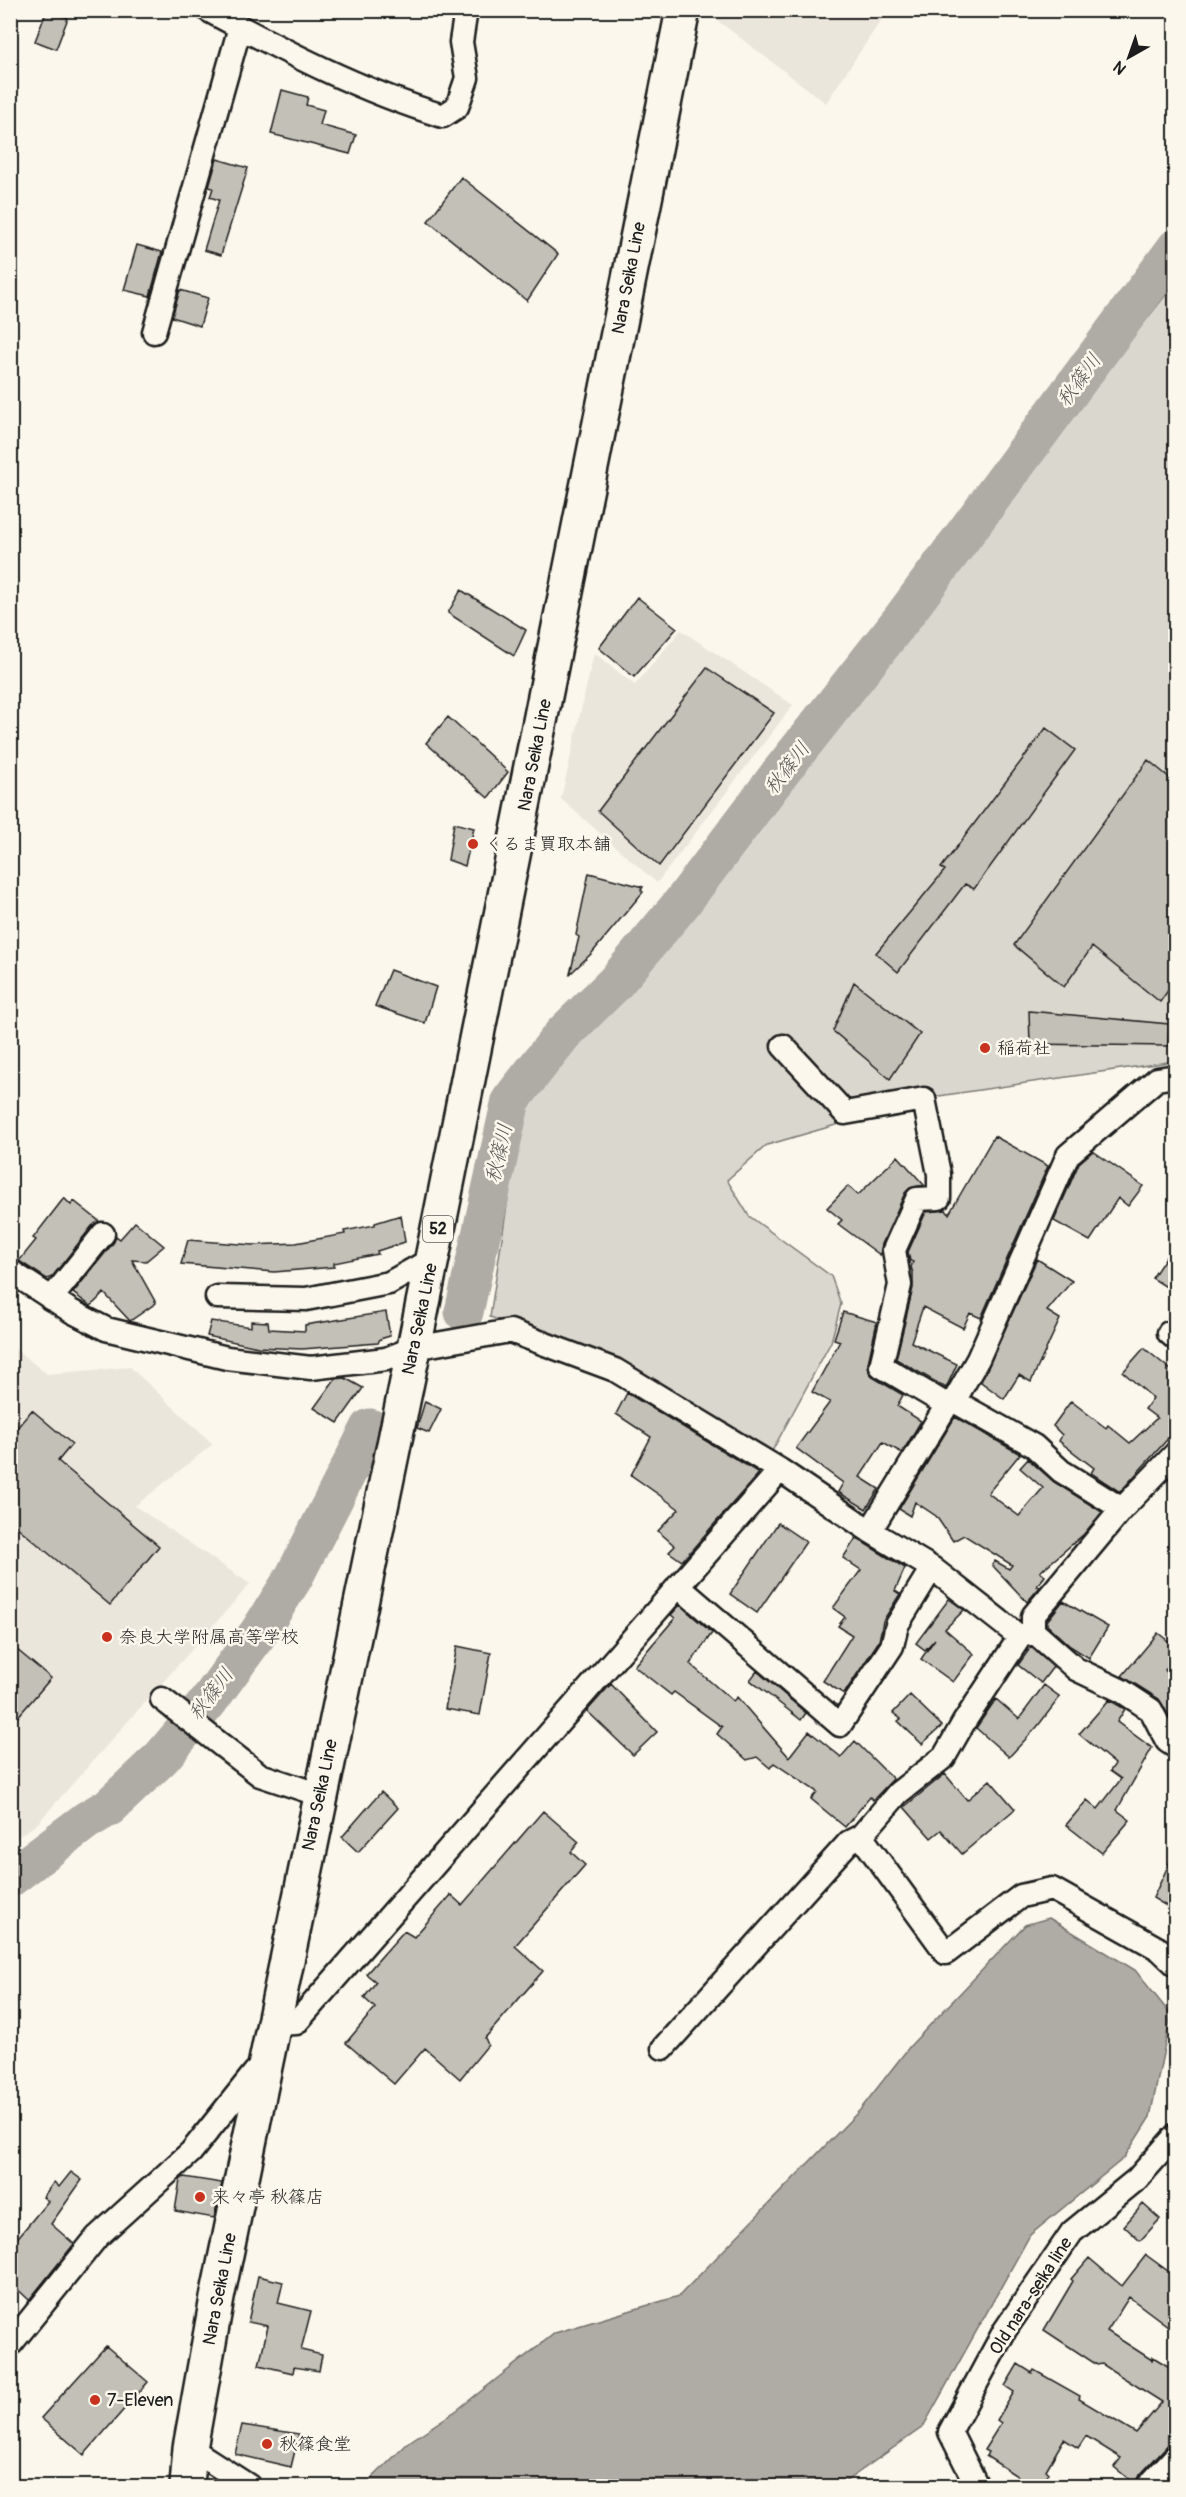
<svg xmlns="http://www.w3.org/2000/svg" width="1186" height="2497" font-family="Pangolin,'Klee One',sans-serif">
<rect width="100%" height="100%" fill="#fbf7ec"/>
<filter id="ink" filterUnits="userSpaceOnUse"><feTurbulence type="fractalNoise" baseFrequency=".0167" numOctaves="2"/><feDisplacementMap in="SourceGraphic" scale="12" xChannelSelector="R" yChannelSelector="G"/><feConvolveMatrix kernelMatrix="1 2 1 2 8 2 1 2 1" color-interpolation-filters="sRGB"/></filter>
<g filter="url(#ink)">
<path fill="#eae6dc" d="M705 11H887L826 103Z
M681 630 793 705 657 883 561 799 594 653 635 685Z
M10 1345 47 1374 130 1367 213 1444 135 1506 250 1584 36 1825 11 1841Z"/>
<path fill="#dad7ce" stroke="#7b7a75" stroke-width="1.5" d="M1175 283V1061L932 1097 767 1145 727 1180 749 1216 831 1276 841 1304 831 1342 771 1453 611 1361 490 1317 522 1106 531 1087 646 959Z"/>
<path fill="#afaca5" stroke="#74726e" stroke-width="1.5" d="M1049 1918 1135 1970 1171 2015 1150 2117 1124 2158 1030 2235 923 2427 839 2486H364L409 2442 457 2410 555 2333 679 2296 860 2110 910 2046 1025 1925Z"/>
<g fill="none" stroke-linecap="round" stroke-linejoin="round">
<path stroke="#afaca5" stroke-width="39" d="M464 1312 511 1100 562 1035 615 983 681 904 780 773 901 620 1176 248
M10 1878 87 1820 109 1807 162 1757 208 1702 259 1632 294 1577 370 1428"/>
</g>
<path fill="#c3c0b8" stroke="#1c1c1c" stroke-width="1.5" d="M47 10 68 18 56 49 35 41Z
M282 90 308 97 306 105 324 110 320 125 356 135 350 154 271 134Z
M217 159 248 168 221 255 204 250 219 200 210 197 213 188 209 187Z
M461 177 558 254 527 301 428 221Z
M137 245 162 252 150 296 124 290Z
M180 290 208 298 200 326 172 317Z
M461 590 526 630 514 656 448 613Z
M637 597 677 628 634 677 599 648Z
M707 668 774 713 659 866 598 811Z
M448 717 508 772 488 798 426 743Z
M1046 728 1075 750 974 889 965 884 898 972 876 953 945 870 941 868Z
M1148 760 1176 783V979L1160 1002 1092 947 1064 987 1014 945Z
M454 823 474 828 465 866 448 860Z
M589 873 643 887 641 890 643 892 592 953 570 974 579 937 576 935Z
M390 970 436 987 425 1023 375 1006Z
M854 982 920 1034 890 1079 833 1031Z
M1029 1011 1169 1024 1168 1046 1030 1044Z
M994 1136 1048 1166 981 1318 970 1313 963 1328 923 1307 911 1342 957 1364 946 1388 896 1359 913 1288V1273L911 1267 913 1262 910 1261 908 1252 926 1212 946 1210 949 1214Z
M1093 1151 1143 1186 1128 1206 1118 1198 1090 1241 1054 1221 1079 1163Z
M898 1156 924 1185 910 1188 905 1193 882 1244 880 1255 838 1224 842 1220 827 1208 848 1186 858 1195Z
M64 1198 71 1205 74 1201 99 1221 92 1226 52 1277 47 1279 19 1261 36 1240 33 1238Z
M401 1215 405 1242 377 1251 378 1254 334 1263V1267L274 1272 181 1264 188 1240 253 1245 296 1243 345 1234 344 1231 375 1225V1223Z
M135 1222 164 1246 146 1261 132 1260 156 1303 130 1321 104 1293 91 1306 73 1293 114 1242 116 1236 120 1239Z
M1176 1242V1293L1152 1278Z
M1037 1259 1072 1281 1047 1311 1060 1319 1031 1382 1019 1375 1004 1399 981 1382Z
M386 1312 390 1336 380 1339 378 1343 302 1349 258 1347 207 1336 211 1321 251 1327V1321L268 1322 269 1329 305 1331V1325Z
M843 1312 877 1322 868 1363 869 1372 874 1378 903 1395 897 1406 921 1421 902 1453 883 1442 860 1477 879 1489 866 1509 838 1492 843 1483 796 1448 830 1402 812 1392 840 1341 834 1339Z
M1144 1348 1176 1374V1433L1174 1432 1120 1492 1091 1473 1094 1468 1059 1441 1062 1435 1053 1426 1071 1401 1106 1428 1108 1425 1130 1443 1157 1418 1145 1409 1153 1398 1123 1372Z
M345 1378 363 1388 338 1423 314 1408 335 1379Z
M627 1393 759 1473 682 1561 669 1552 675 1546 658 1531 679 1509 631 1475 651 1437 616 1414Z
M425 1401 441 1409 429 1433 417 1428Z
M32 1410 72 1444 58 1461 159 1546 110 1605 10 1521V1436Z
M955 1417 1020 1454 988 1493 1019 1516 1043 1488 1020 1468 1028 1459 1054 1482 1102 1512 1084 1534 1040 1572 1045 1576 1037 1586 1040 1587 1027 1602 992 1565 995 1561 1009 1569 1012 1565 964 1535 953 1541 936 1516 915 1502 910 1516 899 1509Z
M778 1523 806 1542 757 1613 730 1594Z
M856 1538 905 1568 895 1591 900 1594 883 1621 879 1641 844 1694 823 1681 852 1635 838 1626 845 1617 833 1608 861 1570 843 1558Z
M949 1599 964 1610 945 1629 974 1654 953 1682 921 1659 935 1639 925 1650 916 1643Z
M1063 1601 1108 1627 1089 1658 1070 1646 1047 1625V1621Z
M680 1605 712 1633 690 1664 733 1701 737 1697 789 1757 809 1731 841 1757 855 1741 893 1779 873 1800 870 1797 845 1827 811 1799 817 1792 774 1763 770 1768 757 1757 747 1760 717 1734 722 1727 674 1692 671 1695 634 1666 675 1618 671 1615Z
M1158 1633 1176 1647V1658L1165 1670 1176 1683V1728L1159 1699 1122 1676Z
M10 1644 51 1678 10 1726Z
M457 1646 491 1653 480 1715 445 1709Z
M1031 1647 1053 1667 1041 1683 1018 1665Z
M757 1671 806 1713 801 1720 750 1680Z
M611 1684 657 1732 633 1755 587 1711Z
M1044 1685 1060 1697 1037 1727 1009 1757 976 1728 996 1699 1019 1719Z
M910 1695 942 1726 922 1744 898 1721 901 1719 893 1713Z
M1109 1700 1125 1709 1117 1722 1152 1748 1117 1810 1130 1820 1102 1853 1066 1825 1087 1800 1098 1809 1121 1779 1110 1771 1115 1764 1079 1734Z
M945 1774 967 1800 990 1780 1015 1809 962 1854 941 1830 931 1838 904 1807Z
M381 1792 398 1808 358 1852 342 1837Z
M543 1811 579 1842 571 1852 585 1865 515 1946 543 1971 485 2038 488 2045 460 2079 425 2048 394 2084 346 2043 375 2008 364 1998 376 1982 366 1974 404 1931 414 1937 451 1895 462 1905Z
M1176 1849V1912L1153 1898Z
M71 2172 82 2180 51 2224 74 2244 29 2300 10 2282V2247L48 2201 43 2197 54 2182 59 2187Z
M184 2177 222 2183 214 2218 175 2211 180 2180Z
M1143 2204 1160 2219 1140 2241 1124 2226Z
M1146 2255 1176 2277V2332L1129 2297 1107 2331 1152 2360 1153 2357 1176 2371V2436L1138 2477 1135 2484 1114 2467 1121 2458 1086 2436 1078 2448 1064 2439 1046 2470 1049 2473 1041 2487H1019L1023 2480 986 2456 988 2452 984 2450 1001 2423 997 2420 1014 2392 1005 2386 1018 2364 1032 2373 1034 2370 1080 2396 1079 2399 1136 2433 1162 2402 1102 2364 1097 2365 1044 2330 1073 2281 1071 2279 1089 2258 1122 2286Z
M258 2276 283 2282 278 2303 311 2311 301 2350 322 2355 319 2371 294 2367 293 2373 259 2365 268 2326 248 2322Z
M106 2346 148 2382 84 2455 41 2418Z
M242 2425 299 2434 291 2467 235 2454Z"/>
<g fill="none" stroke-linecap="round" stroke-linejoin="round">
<defs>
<path id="minor" d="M208 10C284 51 361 91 443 116L457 107 467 78 461 42 466 10
M154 332 240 27
M783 1046 845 1113 924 1099 939 1174V1198L917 1199 894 1250 900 1285 881 1366 947 1405
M10 1271 71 1311 106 1329 227 1358 311 1368 386 1359 414 1348 510 1331 615 1370 780 1470 870 1531 932 1568 1020 1637 1033 1631 1076 1669 1122 1691 1151 1710 1167 1741 1176 1747
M217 1297 306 1299 389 1283 432 1259
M51 1299 103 1234
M1169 1333 1176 1339
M954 1401 1034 1446 1061 1471 1122 1509
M870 1531 947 1405 954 1401 978 1359 1068 1155 1157 1079 1176 1076
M678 1586 840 1725 892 1646 897 1625 932 1568
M1033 1631V1616L1122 1509 1176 1453
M1020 1637 964 1722 944 1757 898 1793 861 1836 946 1953 1021 1896 1052 1889 1159 1949 1176 1965
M162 1699 260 1775 320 1795
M273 2024 296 2023 780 1470
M663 2048 849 1842 861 1836
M10 2345 97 2237 191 2152 255 2072 265 2065
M190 2448 249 2486
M977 2486 950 2432 1005 2330 1072 2232 1137 2179 1176 2135
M1148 2486 1176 2456"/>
<path id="primary" d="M187 2486 190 2448 217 2298 414 1348 683 10"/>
</defs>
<use href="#minor" stroke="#1c1c1c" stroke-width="27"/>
<use href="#primary" stroke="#1c1c1c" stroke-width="38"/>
<use href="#minor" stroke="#fbf7ec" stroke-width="22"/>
<use href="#primary" stroke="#fbf7ec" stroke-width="33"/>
</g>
</g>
<g fill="#c8321e" stroke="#fbf7ec" stroke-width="2">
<circle cx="473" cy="844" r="6"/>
<circle cx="985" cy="1048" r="6"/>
<circle cx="107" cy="1637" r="6"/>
<circle cx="200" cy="2197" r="6"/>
<circle cx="95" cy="2400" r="6"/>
<circle cx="267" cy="2444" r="6"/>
</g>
<g text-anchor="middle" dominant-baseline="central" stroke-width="5" stroke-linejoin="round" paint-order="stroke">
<rect fill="#fbf7ec" stroke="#5f5e5a" stroke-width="1.5" x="423" y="1216" width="30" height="26" rx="4.5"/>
<g font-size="16" font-weight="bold" fill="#1c1c1c">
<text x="438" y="1229">52</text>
</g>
<g font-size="18" fill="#1c1c1c" stroke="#fbf7ec">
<text transform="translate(629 278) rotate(-79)">Nara Seika Line</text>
<text transform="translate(535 755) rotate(-79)">Nara Seika Line</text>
<text transform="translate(420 1319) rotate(-78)">Nara Seika Line</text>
<text transform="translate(320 1795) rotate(-78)">Nara Seika Line</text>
<text transform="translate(220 2289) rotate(-79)">Nara Seika Line</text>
<text transform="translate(1031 2296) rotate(-57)">Old nara-seika line</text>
</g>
<g font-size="18" fill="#1c1c1c" stroke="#fbf7ec" text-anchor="start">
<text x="485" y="844">くるま買取本舗</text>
<text x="997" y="1048">稲荷社</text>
<text x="119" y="1637">奈良大学附属高等学校</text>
<text x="212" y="2197">来々亭 秋篠店</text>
<text x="107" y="2400">7-Eleven</text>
<text x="279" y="2444">秋篠食堂</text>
</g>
<g font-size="20" font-style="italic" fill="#575653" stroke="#fbf7ec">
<text transform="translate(1079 380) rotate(-54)">秋篠川</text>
<text transform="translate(787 768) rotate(-52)">秋篠川</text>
<text transform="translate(499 1153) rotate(-77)">秋篠川</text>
<text transform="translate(211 1694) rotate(-53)">秋篠川</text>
</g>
</g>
<rect width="1186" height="2497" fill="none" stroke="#fbf7ec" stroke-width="36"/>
<rect x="18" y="18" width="1150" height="2461" fill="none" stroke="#1c1c1c" stroke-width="2" filter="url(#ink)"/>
<g transform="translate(1129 57) rotate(220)" stroke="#fbf7ec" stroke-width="4.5" paint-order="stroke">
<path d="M0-4.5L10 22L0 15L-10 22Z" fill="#1c1c1c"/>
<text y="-9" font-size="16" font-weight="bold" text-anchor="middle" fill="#1c1c1c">N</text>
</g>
</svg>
